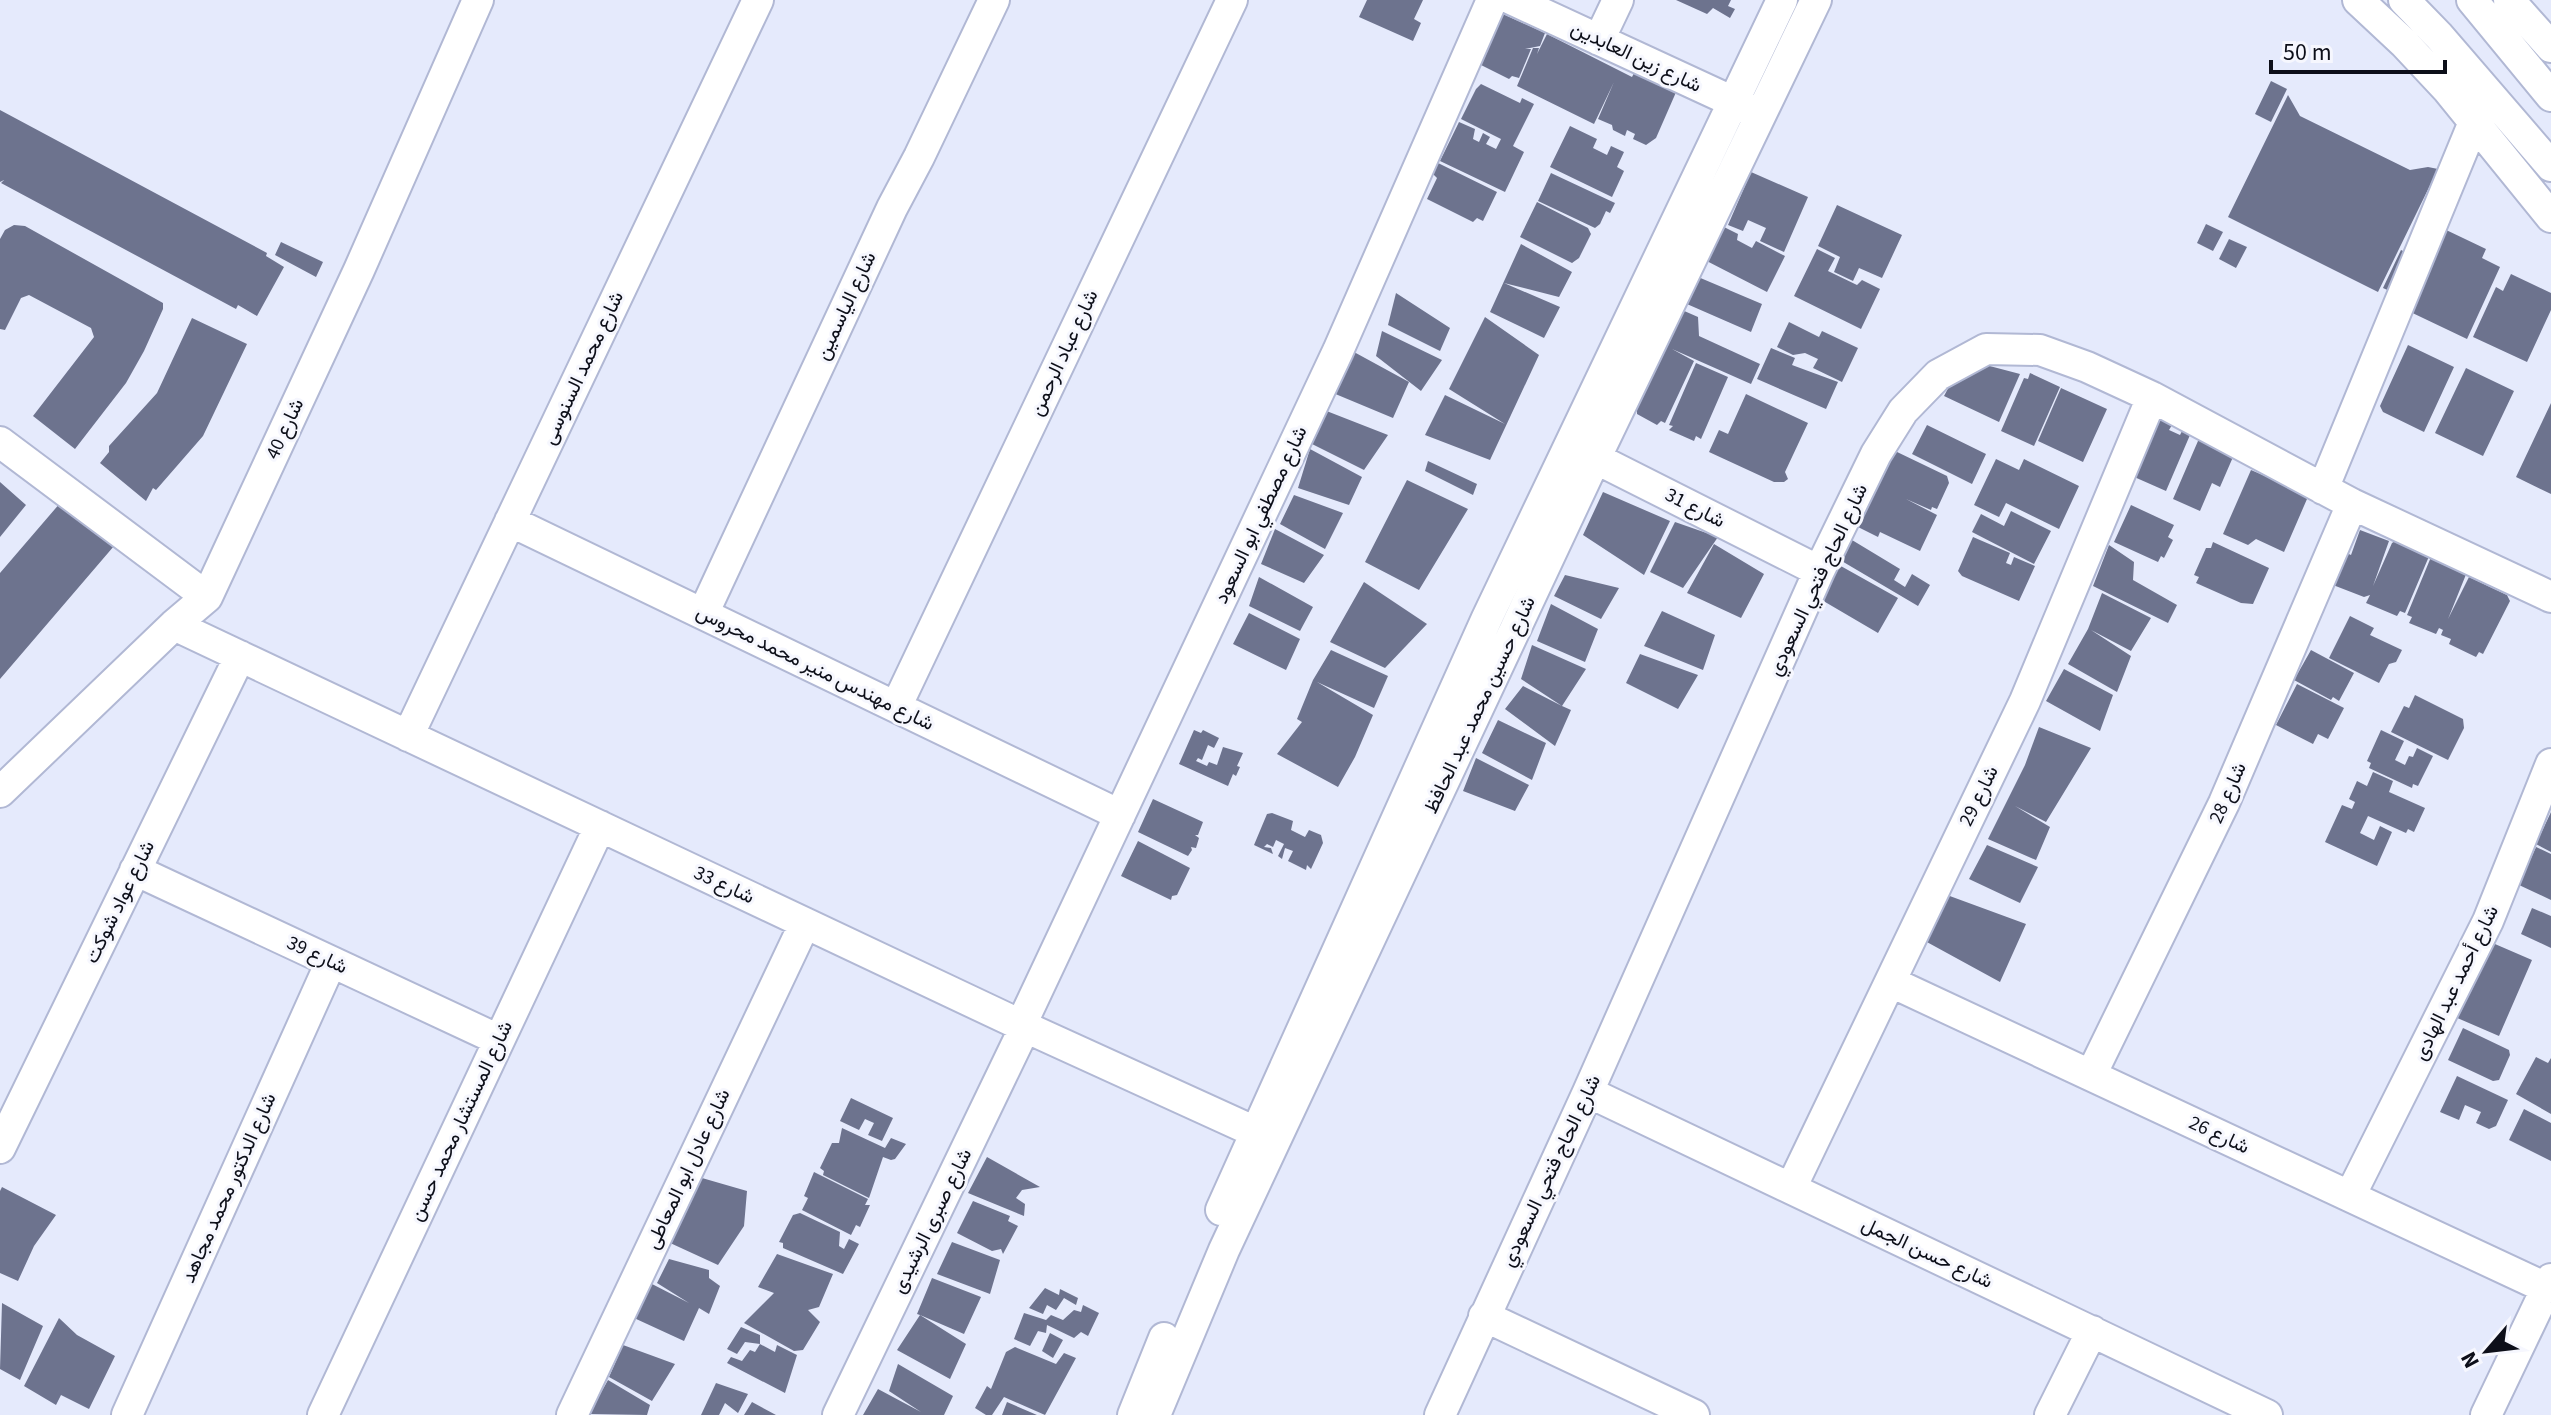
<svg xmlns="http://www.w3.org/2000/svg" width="2551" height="1415" font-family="'Source Sans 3',Vazirmatn,sans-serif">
<rect width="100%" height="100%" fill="#e5eafc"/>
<path fill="#6d738e" d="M1367 0H1423L1414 19 1421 23 1413 41 1359 17Z
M1676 0H1731L1728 6 1735 9 1730 18 1713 8 1707 14Z
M1496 11 1545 33 1540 46 1525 49H1531L1519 78 1512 76 1509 79 1473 61Z
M1547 34 1632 77 1635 71 1677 90 1656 138 1646 145 1633 139 1635 134 1627 130 1625 136 1613 130 1612 125 1598 119 1614 82 1594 124 1517 86 1533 48H1539L1537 54Z
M2271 81 2287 89 2271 122 2255 114Z
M1481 84 1520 103 1522 98 1534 104 1513 146 1524 152 1505 192 1440 161 1459 122 1475 129 1473 139 1479 142 1483 133 1490 137 1486 144 1496 149 1501 139 1461 119 1476 89Z
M2288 95 2300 116 2410 170 2428 167 2438 169 2378 292 2228 217Z
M0 110 267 253 266 256 284 267 257 316 238 305 236 309 1 183 4 180 0 182Z
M1570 126 1597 139 1593 148 1607 155 1611 146 1624 152 1617 167 1624 171 1612 197 1550 167Z
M1438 163 1497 192 1483 221 1477 218 1473 222 1427 199 1437 178 1433 174Z
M1751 172 1808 197 1784 252 1760 241 1766 228 1748 220 1743 231 1728 225Z
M1551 173 1615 203 1610 213 1606 211 1600 224 1595 228 1538 201Z
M1537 202 1588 228 1591 234 1579 258 1572 263 1520 237Z
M1837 205 1902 235 1882 278 1859 268 1853 281 1834 272 1840 257 1818 246Z
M1714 222 1738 234 1737 240 1752 248 1756 241 1785 256 1767 292 1697 256Z
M2206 224 2223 232 2213 251 2197 243Z
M14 225 25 226 163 303V309L144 351 126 383 75 449 33 416 94 337 91 328 29 295 21 298 5 330 0 329V239L5 230Z
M2442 228 2486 249 2482 258 2500 267 2467 339 2402 308 2421 266 2430 271 2435 259 2429 256Z
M2229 239 2247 247 2236 268 2219 259Z
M281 242 323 262 316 277 275 255Z
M1521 244 1572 272 1559 297 1504 283 1560 307 1544 338 1490 312Z
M1817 249 1835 258 1828 271 1857 285 1862 280 1880 289 1861 329 1794 296Z
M2401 250 2411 255 2394 293 2383 288Z
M1691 274 1762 304 1751 332 1680 301Z
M2511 274 2551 293V310L2527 362 2473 337 2496 287 2503 291Z
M1396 293 1450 328 1440 351 1388 325Z
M1682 310 1698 317 1699 336 1760 364 1751 384 1672 349 1694 361 1665 423 1661 421 1657 425 1637 414V409L1632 407 1661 345 1666 348Z
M1485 317 1539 355 1490 460 1425 435 1445 395 1505 424 1449 389Z
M192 318 247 344 203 436 156 490 153 488 146 501 100 463 109 452V446L157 393Z
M1789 322 1819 337 1822 331 1858 348 1842 382 1813 368 1818 359 1805 353 1793 355 1777 347Z
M1382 331 1442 360 1421 391 1376 356Z
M2408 345 2454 367 2424 432 2383 412 2380 406Z
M1771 348 1795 358 1792 365 1838 382 1826 409 1757 379Z
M1354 352 1409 382 1393 418 1333 393Z
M1696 363 1728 377 1701 439 1696 436 1694 441 1669 430 1673 426 1669 425Z
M1982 364 2020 374 1999 422 1944 396 1952 381Z
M2466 368 2514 391 2483 456 2435 433Z
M2030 373 2060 387 2034 446 2001 431 2024 378 2028 379Z
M2061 388 2107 409 2083 462 2038 441Z
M1746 394 1808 423 1785 472 1788 479 1784 482H1774L1709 452 1719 430 1728 434Z
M2551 403V494L2516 477Z
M1324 410 1388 435 1364 470 1312 444Z
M2153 417 2172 425 2169 430 2180 435 2182 431 2190 435 2166 491 2132 476Z
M1927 425 1986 454 1972 484 1912 454Z
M2201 434 2223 444 2220 451 2233 457 2220 487 2212 483 2200 511 2173 499Z
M1310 449 1362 477 1349 505 1298 488Z
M1895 451 1947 476 1949 483 1937 509 1932 507 1931 510 1906 499 1937 515 1920 551 1880 532 1878 537 1858 527Z
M1996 459 2019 470 2024 459 2079 486 2059 529 2006 503 1999 517 1974 505Z
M1428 461 1477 484 1473 495 1425 471Z
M2251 470 2304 493 2307 499 2284 552 2256 539 2248 545 2223 534Z
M1407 480 1468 509 1419 590 1365 562Z
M0 482 26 505 0 537Z
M1603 492 1670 521 1644 575 1583 535Z
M67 495 120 539 0 679V573Z
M1294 495 1343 513 1325 549 1280 524Z
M2131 505 2174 525 2168 537 2173 540 2164 558 2161 556 2158 562 2114 542Z
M2011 511 2051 531 2034 564 1972 532 1981 514 2004 526Z
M1675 522 1718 537 1683 588 1650 572Z
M1275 529 1324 555 1304 583 1261 564Z
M2360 530 2389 541 2373 586 2392 543 2397 540 2430 554 2405 613 2400 611 2397 616 2366 603 2370 595 2364 597 2333 585 2342 551 2351 555Z
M1973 537 2010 553 2006 563 2011 565 2014 557 2035 566 2019 601 1962 576 1958 571Z
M1852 540 1900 569 1894 580 1905 587 1912 574 1930 585 1918 606 1840 560Z
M2213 542 2269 568 2253 604 2241 603 2196 583 2199 577 2194 575 2206 548H2211Z
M1714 544 1764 574 1741 618 1687 593Z
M2109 545 2134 562 2133 580 2177 605 2168 623 2093 586Z
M2431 557 2467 572 2448 619 2469 577 2507 595 2510 601 2483 654 2479 652 2476 657 2449 644 2451 639 2441 635 2443 630 2439 628 2436 634 2409 623 2412 617 2407 615Z
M1839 565 1898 598 1878 633 1820 599Z
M1565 575 1619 588 1601 619 1554 596Z
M1259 577 1313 607 1300 631 1249 606Z
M1364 582 1427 624 1385 668 1330 642Z
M2102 593 2151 618 2131 651 2091 630 2131 656 2117 692 2068 664 2088 629Z
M1551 604 1598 629 1585 662 1537 641Z
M1662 611 1715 635 1703 670 1644 646Z
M1249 613 1300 639 1286 670 1233 644Z
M2350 616 2374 628 2370 635 2402 650 2396 662 2389 664 2379 683 2329 658Z
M1532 645 1586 669 1562 706 1571 710 1555 746 1505 709 1523 686 1562 706 1521 679Z
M1331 650 1388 676 1374 708 1317 682 1373 715 1355 757 1338 787 1277 754 1302 722 1297 719 1313 680Z
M2311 650 2354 673 2339 701 2333 697 2331 700 2294 680Z
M1640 654 1698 675 1678 709 1626 683Z
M2064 669 2113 695 2100 731 2046 701Z
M2297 684 2344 708 2328 739 2318 734 2313 744 2276 725Z
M2415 695 2463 719 2464 728 2448 760 2391 732 2404 706 2409 708Z
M1498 720 1546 743 1532 780 1482 753Z
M2039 727 2091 748 2046 822 2015 806 2050 827 2036 860 1988 839 2025 765Z
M1194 730 1201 733 1203 730 1219 738 1214 748 1208 745 1202 760 1198 758 1196 761 1207 766 1209 762 1217 765 1223 747 1243 753 1237 766 1240 767 1236 776 1233 774 1228 786 1179 764Z
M2381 730 2404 741 2395 760 2405 765 2409 756 2413 757 2417 748 2433 756 2418 786 2413 784 2412 788 2369 768 2371 763 2367 761Z
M1476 758 1529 785 1515 811 1463 791Z
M2373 772 2393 781 2389 792 2425 808 2414 832 2408 829 2406 833 2368 816 2360 833 2374 840 2380 826 2392 832 2377 866 2325 842 2342 805 2352 809 2355 802 2349 799 2357 781 2367 786Z
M1153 799 1203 822 1198 835H1195L1199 838 1196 848 1191 847 1192 850 1188 856 1138 832Z
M2551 812V852L2536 844Z
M1272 813 1293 821 1291 830 1305 837 1309 830 1321 835 1323 843 1311 869 1307 865 1306 870 1288 861 1293 851 1285 848 1282 859 1278 856 1284 844 1276 840 1273 847 1267 844 1264 847 1271 848 1273 854 1254 845 1267 814Z
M1138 841 1190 868 1177 895 1172 896 1171 900 1121 876Z
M1987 845 2038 867 2020 903 1969 879Z
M2536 847 2551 854V900L2519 885Z
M1947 895 2026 924 2000 982 1925 941Z
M2532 908 2551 916V948L2521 934Z
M2488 941 2532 960 2499 1036 2455 1017Z
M2463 1028 2509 1050 2510 1055 2499 1080 2493 1081 2448 1060Z
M2536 1057 2548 1063 2551 1058V1114L2516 1094Z
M2457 1076 2508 1100 2496 1126 2489 1129 2476 1123 2481 1112 2465 1105 2459 1120 2440 1112Z
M851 1098 893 1118 882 1141 868 1135 874 1123 865 1119 859 1130 840 1121Z
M2524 1109 2551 1123V1161L2509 1140Z
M842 1128 885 1148 891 1138 906 1144 895 1159 891 1160 883 1157 869 1198 823 1175 824 1171 820 1168 832 1143H839Z
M987 1157 1040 1187 1022 1190 1016 1198 1025 1204 1024 1216 968 1193Z
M814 1172 868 1199 865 1205H870L860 1227 856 1225 851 1235 802 1210 808 1198 804 1196Z
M702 1178 747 1191 744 1226 718 1265 668 1242Z
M2 1187 56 1215 34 1246 18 1281 0 1273V1191Z
M973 1201 1010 1216 1008 1221 1018 1226 1003 1254 1001 1249 992 1251 957 1233Z
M800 1213 840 1232 839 1246 844 1249 849 1239 859 1244 843 1274 783 1248V1243L779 1242 793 1215Z
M952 1242 1000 1260 990 1294 937 1274Z
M777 1254 833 1274 819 1307 808 1310 820 1322 803 1350 794 1351 744 1323 774 1293 758 1287Z
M669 1259 709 1270V1278L720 1286 709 1314 699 1308 684 1341 634 1318 652 1284 689 1303 657 1283Z
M932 1278 981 1297 964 1334 920 1315 966 1344 950 1379 897 1350 920 1315 917 1314Z
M1045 1288 1059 1295 1060 1289 1078 1298 1076 1305 1064 1298 1056 1310 1047 1305 1043 1314 1029 1308Z
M2 1303 43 1326 20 1380 0 1369Z
M1083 1305 1099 1313 1088 1336 1081 1332 1074 1338 1047 1325 1046 1333 1038 1331 1030 1346 1014 1339 1024 1313 1046 1320 1051 1315 1063 1320 1074 1310 1081 1312Z
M59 1318 77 1335 115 1356 89 1409 61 1395 56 1405 24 1386Z
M741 1327 760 1335V1344L745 1342 737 1354 727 1349Z
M1050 1333 1063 1340 1053 1358 1042 1351Z
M760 1344 775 1352 777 1345 797 1355 785 1393 727 1363 731 1357 742 1361 750 1350 755 1352Z
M623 1345 675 1364 652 1401 609 1377Z
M1015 1347 1056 1364 1064 1353 1076 1358 1045 1415 1004 1397 992 1415H986L975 1408 987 1386 991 1389 1006 1352Z
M898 1364 953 1396 944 1415H863L878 1389 921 1412 889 1391Z
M608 1380 650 1405 647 1415 589 1414Z
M716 1383 748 1394 738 1413 725 1403 719 1415H701Z
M752 1402 776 1415H744Z
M1007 1402 1037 1415H1002Z"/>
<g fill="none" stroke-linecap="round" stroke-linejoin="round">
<defs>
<path id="minor" d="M1513 0 1751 110
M2358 0 2404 43 2448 90 2551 217
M2404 0 2439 36 2551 166
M2472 0 2551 96
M2509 0 2551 47
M1599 40 1618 0
M0 442 207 597
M1579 450 1819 571
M2323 489 2474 122
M510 521 1120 815
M703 614 892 208 919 157 994 0
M174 625 1025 1027 1273 1140
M896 707 1232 0
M408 736 758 0
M0 792 174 625 207 597 359 270 478 0
M135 870 499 1040
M1891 982 2546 1288
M1021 1025 1338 351 1492 0
M2091 1075 2224 803 2352 504
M1588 1092 2267 1415
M0 1148 240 656
M1791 1188 2025 701 2152 397
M2350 1196 2488 921 2551 764
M1221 1210 1487 618 1782 0
M1484 1316 1694 1415
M127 1415 331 962
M323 1415 600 826
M572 1415 805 923
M838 1415 1025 1027
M1133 1415 1164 1338
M1155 1415 1224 1250 1275 1141 1596 457 1816 0
M1440 1415 1588 1092 1819 571 1876 454 1903 411 1938 375 1986 349 2040 350 2087 367 2152 397 2352 504 2551 597
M2050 1415 2092 1331
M2486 1415 2551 1279"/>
</defs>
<use href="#minor" stroke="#b1b8d4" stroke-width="34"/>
<use href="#minor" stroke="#fff" stroke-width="30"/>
</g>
<g text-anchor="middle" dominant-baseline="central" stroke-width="6" stroke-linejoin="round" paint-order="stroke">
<g font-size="20" fill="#0d0f19" stroke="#f6f7fe">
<text transform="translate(1636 57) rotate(25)">شارع زين العابدين</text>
<text transform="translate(846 306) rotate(-65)">شارع الياسمين</text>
<text transform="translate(1064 353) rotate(-65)">شارع عباد الرحمن</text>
<text transform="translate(583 368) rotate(-65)">شارع محمد السنوسى</text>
<text transform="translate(285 429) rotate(-65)">شارع 40</text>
<text transform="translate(1695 508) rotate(27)">شارع 31</text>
<text transform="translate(1261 515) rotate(-65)">شارع مصطفي ابو السعود</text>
<text transform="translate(1818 580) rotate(-65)">شارع الحاج فتحي السعودي</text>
<text transform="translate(815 668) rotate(26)">شارع مهندس منير محمد محروس</text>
<text transform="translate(1480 705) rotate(-65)">شارع حسين محمد عبد الحافظ</text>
<text transform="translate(2228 793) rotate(-66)">شارع 28</text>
<text transform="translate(1979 796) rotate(-64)">شارع 29</text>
<text transform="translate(724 885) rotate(25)">شارع 33</text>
<text transform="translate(120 902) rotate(-64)">شارع عواد شوكت</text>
<text transform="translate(317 955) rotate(25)">شارع 39</text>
<text transform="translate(2456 983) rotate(-64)">شارع أحمد عبد الهادى</text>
<text transform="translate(461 1121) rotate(-65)">شارع المستشار محمد حسن</text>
<text transform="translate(2219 1135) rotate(25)">شارع 26</text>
<text transform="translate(688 1169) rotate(-65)">شارع عادل ابو المعاطى</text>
<text transform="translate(1551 1171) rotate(-65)">شارع الحاج فتحي السعودي</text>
<text transform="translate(229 1188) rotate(-66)">شارع الدكتور محمد مجاهد</text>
<text transform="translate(932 1221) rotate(-64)">شارع صبرى الرشيدى</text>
<text transform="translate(1927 1253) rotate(25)">شارع حسن الجمل</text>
</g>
</g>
<g transform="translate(2487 1351) rotate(242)" stroke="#f6f7fe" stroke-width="6" paint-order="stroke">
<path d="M0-6L14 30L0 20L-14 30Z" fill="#0d0f19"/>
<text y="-12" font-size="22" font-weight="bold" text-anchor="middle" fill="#0d0f19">N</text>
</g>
<path d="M2271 60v12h174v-12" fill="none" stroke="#0d0f19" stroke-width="4"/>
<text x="2283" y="60" font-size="24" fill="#0d0f19" stroke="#f6f7fe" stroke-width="6" paint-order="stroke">50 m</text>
</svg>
